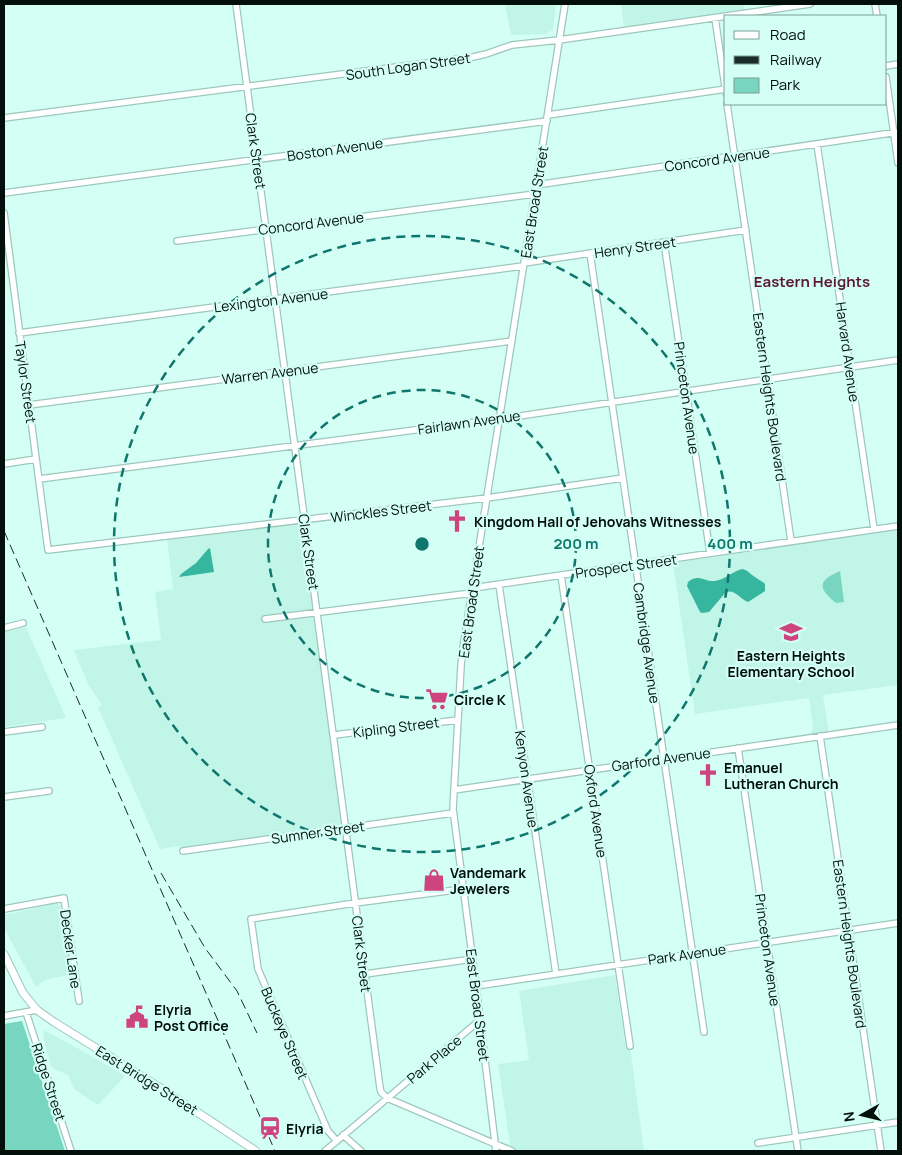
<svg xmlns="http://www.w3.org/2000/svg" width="902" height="1155" font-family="Manrope,sans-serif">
<rect width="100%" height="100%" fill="#d3fff4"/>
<path fill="#c0f5e8" d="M505 4H556L553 30 545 34 511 35Z
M621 4H744L745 10 624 27Z
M292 525 297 526 302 532 342 822 337 826 285 834 179 848V846L160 849 98 707 102 705 88 684 74 650 161 640 155 592 173 589 167 540Z
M898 530V685L823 695 828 727V732L811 734 813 727 809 698 695 714 673 563Z
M26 627 66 718 4 727V632Z
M58 903 62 909 72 974 45 980 36 987 4 928V915Z
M615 975 625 1044 630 1047 644 1151H511L498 1064 529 1060 519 991Z
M44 1030 81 1050 125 1076 98 1105 74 1089 68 1075 52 1068 43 1037Z"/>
<path fill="#77d5c0" d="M840 571 844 602 836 603C818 588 817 581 840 571Z
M22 1021 65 1151H4V1024Z"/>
<path fill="#36b69f" d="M210 548 214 572 179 577 181 574 196 563 208 549Z
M742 569C748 570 750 574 755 577 759 580 762 581 765 584V591L748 602C740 599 735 589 726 592L709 612 702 613 700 612 687 586 688 582C699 573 704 582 715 581 726 579 732 572 742 569Z"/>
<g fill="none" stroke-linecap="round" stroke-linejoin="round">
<defs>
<path id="minor" d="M236 4 380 1088 381 1092 387 1098 512 1151
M875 4 877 16
M715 18 726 93
M886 66 898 64
M886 77 898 163
M727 104 791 541
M548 115 726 89
M4 118 473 57 486 54 512 45 559 40 810 4
M817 144 874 529
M536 185 898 132
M4 193 547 121
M4 213 48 550 487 498 623 478
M177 241 535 194
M664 242 710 553
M590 253 704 1032
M524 263 746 230
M19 333 523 266
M29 405 512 341
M4 464 36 459
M39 479 499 419 898 360
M561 575 630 1046
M499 585 556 974
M473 588 898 526
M265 619 472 593
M4 628 23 623
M4 732 42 727
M334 735 458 720
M820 736 881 1151
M738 748 798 1151
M454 790 898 725
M4 797 49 791
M183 851 453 813
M4 909 64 898 79 1001
M365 974 473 959
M476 986 898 923
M26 1012 71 1151
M4 1016 37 1010
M343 1135 361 1151
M337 1141 328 1131 258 969 251 919 355 903 463 889
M758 1143 898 1122
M325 1151 480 1020
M496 1151 476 986 453 809 461 666 463 648 565 4"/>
<path id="major" d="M4 954 23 993 37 1010 54 1022 156 1085 256 1151"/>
</defs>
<use href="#minor" stroke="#9dc7bd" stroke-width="8"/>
<use href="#major" stroke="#9dc7bd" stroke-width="9"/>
<use href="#minor" stroke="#fff" stroke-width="5.5"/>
<use href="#major" stroke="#fff" stroke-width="7"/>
<path stroke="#1b2b27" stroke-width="1" stroke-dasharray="10 5" stroke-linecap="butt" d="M4 531 275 1151
M161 873 205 948 237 991 257 1033"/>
</g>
<g fill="none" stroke="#0f766e" stroke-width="2.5" stroke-dasharray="9 6">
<circle cx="422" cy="544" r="154"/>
<circle cx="422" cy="544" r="308"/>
</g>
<defs>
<symbol id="church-bare" viewBox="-9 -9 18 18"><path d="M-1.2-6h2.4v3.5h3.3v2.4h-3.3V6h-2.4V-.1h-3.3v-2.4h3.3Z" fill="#cd447f" stroke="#d3fff4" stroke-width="2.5" paint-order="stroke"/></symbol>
<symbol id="school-bare" viewBox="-9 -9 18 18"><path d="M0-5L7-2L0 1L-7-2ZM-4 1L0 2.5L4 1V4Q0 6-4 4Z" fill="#cd447f" stroke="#d3fff4" stroke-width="2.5" paint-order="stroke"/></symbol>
<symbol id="supermarket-bare" viewBox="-9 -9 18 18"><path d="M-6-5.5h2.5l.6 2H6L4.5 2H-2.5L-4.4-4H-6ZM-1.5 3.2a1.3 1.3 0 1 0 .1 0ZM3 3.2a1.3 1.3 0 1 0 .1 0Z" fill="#cd447f" stroke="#d3fff4" stroke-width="2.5" paint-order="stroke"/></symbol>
<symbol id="shop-bare" viewBox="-9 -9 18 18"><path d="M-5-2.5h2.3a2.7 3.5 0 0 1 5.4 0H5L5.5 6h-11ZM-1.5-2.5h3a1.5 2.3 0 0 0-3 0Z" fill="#cd447f" stroke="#d3fff4" stroke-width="2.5" paint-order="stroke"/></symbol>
<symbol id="civic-bare" viewBox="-9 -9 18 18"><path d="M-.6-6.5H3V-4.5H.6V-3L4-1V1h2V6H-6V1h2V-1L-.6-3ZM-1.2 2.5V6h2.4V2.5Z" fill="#cd447f" stroke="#d3fff4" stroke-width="2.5" paint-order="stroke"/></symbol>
<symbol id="station-bare" viewBox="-9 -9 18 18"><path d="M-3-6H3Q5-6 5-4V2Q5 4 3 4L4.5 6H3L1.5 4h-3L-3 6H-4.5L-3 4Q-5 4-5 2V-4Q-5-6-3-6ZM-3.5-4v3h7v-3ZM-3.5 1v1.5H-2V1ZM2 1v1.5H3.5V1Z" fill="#cd447f" stroke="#d3fff4" stroke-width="2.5" paint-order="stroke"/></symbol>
</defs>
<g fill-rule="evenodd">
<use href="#church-bare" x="441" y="505" width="32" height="32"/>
<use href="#school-bare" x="775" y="616" width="32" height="32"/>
<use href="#supermarket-bare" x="421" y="683" width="32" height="32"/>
<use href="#church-bare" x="692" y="759" width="32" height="32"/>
<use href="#shop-bare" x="418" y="864" width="32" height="32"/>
<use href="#civic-bare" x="121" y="1001" width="32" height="32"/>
<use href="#station-bare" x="254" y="1112" width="32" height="32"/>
</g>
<g text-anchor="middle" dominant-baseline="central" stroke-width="4.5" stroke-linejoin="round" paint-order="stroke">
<g font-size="14" fill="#020f0b" stroke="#d3fff4">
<text transform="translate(408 66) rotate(-8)">South Logan Street</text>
<text transform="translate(335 149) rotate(-8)">Boston Avenue</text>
<text transform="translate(256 151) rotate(82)">Clark Street</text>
<text transform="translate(717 159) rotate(-8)">Concord Avenue</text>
<text transform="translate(534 202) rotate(-81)">East Broad Street</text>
<text transform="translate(311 223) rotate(-7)">Concord Avenue</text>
<text transform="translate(635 247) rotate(-8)">Henry Street</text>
<text transform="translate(271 300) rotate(-7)">Lexington Avenue</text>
<text transform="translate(848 352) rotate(82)">Harvard Avenue</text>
<text transform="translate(270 373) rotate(-7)">Warren Avenue</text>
<text transform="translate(26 382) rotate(82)">Taylor Street</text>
<text transform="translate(770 397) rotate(82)">Eastern Heights Boulevard</text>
<text transform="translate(687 398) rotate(82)">Princeton Avenue</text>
<text transform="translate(469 422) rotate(-8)">Fairlawn Avenue</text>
<text transform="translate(381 511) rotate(-7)">Winckles Street</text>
<text transform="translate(309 552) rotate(82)">Clark Street</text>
<text transform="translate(626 566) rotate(-8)">Prospect Street</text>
<text transform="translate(471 602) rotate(-82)">East Broad Street</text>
<text transform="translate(647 643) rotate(82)">Cambridge Avenue</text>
<text transform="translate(396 727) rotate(-7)">Kipling Street</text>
<text transform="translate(661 759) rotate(-8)">Garford Avenue</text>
<text transform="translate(527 779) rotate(82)">Kenyon Avenue</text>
<text transform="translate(596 811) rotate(82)">Oxford Avenue</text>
<text transform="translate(318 832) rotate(-8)">Sumner Street</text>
<text transform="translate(850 944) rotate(82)">Eastern Heights Boulevard</text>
<text transform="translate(71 949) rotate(82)">Decker Lane</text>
<text transform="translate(768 950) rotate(82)">Princeton Avenue</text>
<text transform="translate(362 954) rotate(83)">Clark Street</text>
<text transform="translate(687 954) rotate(-8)">Park Avenue</text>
<text transform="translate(478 1005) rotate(83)">East Broad Street</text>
<text transform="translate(285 1033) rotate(67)">Buckeye Street</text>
<text transform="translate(434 1059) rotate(-40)">Park Place</text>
<text transform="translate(147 1080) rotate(32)">East Bridge Street</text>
<text transform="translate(49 1082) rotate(72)">Ridge Street</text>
</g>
<g font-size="14" font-weight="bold" fill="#020f0b" stroke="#d3fff4" text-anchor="start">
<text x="474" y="521">Kingdom Hall of Jehovahs Witnesses</text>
<text x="791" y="655" text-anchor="middle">Eastern Heights<tspan x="791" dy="16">Elementary School</tspan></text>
<text x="454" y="699">Circle K</text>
<text x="724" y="767">Emanuel<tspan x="724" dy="16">Lutheran Church</tspan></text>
<text x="450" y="872">Vandemark<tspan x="450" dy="16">Jewelers</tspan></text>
<text x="154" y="1009">Elyria<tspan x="154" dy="16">Post Office</tspan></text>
<text x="286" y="1128">Elyria</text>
</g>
<g font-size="15" font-weight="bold" fill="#5b1935" stroke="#d3fff4">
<text x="812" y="281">Eastern Heights</text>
</g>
</g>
<circle cx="422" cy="544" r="8" fill="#0f766e" stroke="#d3fff4" stroke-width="2.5"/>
<g font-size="15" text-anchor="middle" font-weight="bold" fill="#0f766e" stroke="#d3fff4" stroke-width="4.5" stroke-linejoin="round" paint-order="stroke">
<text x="576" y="549">200 m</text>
<text x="730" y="549">400 m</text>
</g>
<rect width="902" height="1155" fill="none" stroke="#020f0b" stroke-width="10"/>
<rect x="724" y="15" width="162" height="90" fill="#d3fff4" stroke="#7f9f97"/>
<rect x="734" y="31" width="25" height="8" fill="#ffffff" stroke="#7f9f97"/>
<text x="770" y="40" font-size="15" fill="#020f0b">Road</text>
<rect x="734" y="56" width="25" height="8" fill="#1b2b27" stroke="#7f9f97"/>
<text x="770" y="65" font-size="15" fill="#020f0b">Railway</text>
<rect x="734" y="78" width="25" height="15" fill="#77d5c0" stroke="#7f9f97"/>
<text x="770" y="90" font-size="15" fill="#020f0b">Park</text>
<g transform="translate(862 1115) rotate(262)" stroke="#d3fff4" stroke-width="4" paint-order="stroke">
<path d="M0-4L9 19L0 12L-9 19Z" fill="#020f0b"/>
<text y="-8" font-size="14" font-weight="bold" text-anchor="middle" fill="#020f0b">N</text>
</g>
</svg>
